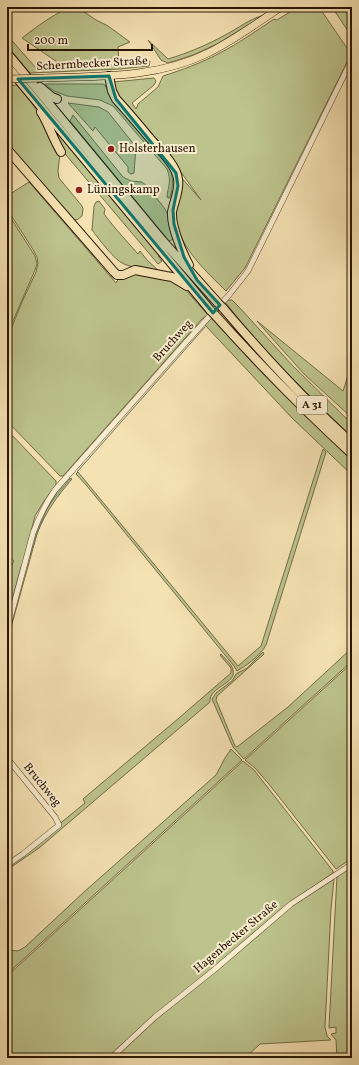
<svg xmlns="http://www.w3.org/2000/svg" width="359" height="1065" font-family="Vollkorn,serif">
<rect width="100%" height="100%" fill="#f5e2b3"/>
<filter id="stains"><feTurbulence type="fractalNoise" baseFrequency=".005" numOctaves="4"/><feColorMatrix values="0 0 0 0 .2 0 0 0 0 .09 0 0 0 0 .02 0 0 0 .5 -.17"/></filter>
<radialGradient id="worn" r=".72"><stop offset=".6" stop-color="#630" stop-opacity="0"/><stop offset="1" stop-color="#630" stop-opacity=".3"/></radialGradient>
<path fill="#bcc38c" stroke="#726c46" d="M70 7H77L96 20 108 26 130 42 118 47 119 64 146 63 150 61 149 66 120 69 30 73 7 46V35L36 68 63 66 22 38C39 25 51 16 70 7Z
M298 7H319L351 54 245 268 226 291C206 271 174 243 176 212 176 200 179 188 180 176L201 200 157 139 154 140 114 90 113 82 154 78 156 81 154 85 132 103 136 109 137 107 138 104 158 87 163 76C182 70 201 63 220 53 239 43 256 31 274 19L277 20Z
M332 7H352V29L350 34Z
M264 15 217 44 193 55 168 63 161 60 148 40 168 59C188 53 207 45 225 35 239 28 249 19 264 15Z
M45 84H103L105 85 111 98 169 167C174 178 173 187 170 198H169L167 197C168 186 172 181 167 169L113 106 100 100 67 96 54 91Z
M17 85 31 102 45 123 60 153 58 171 59 178 82 206 83 209 82 216 77 220 71 219 7 145V86Z
M68 103 99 107 108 112 136 147 134 173 131 174 128 172V167L95 127 93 131Z
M73 115 123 177 131 181 142 182 149 188 165 209 170 219 174 239 169 241 70 121Z
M52 126 159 255 158 256 162 261 158 264 66 155 60 145Z
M29 182 116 283 119 278 133 272 172 280 184 288 208 315 202 319 63 476H60L7 421V339L22 302 36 272 38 263 37 257 32 248 7 209V196Z
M99 201 105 209 104 214 115 228 138 254 140 251 147 260 160 272C150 270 133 268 124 264 114 260 99 239 92 230L94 206 96 202Z
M7 212 35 256 37 264 35 270 25 293 7 335V329L10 322 7 319Z
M230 300H232L239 307 292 365 352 424V437L318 404 274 360 254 338 225 302V301Z
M211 318 263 374 306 416 352 460V475L293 419 205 325Z
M257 321 343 391 352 363V418L304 374 270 336Z
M7 430 56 481V485L44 501 35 516 7 624V574L14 561 7 556Z
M323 449 326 452 266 645C260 656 247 665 237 671L234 666 87 486 76 474 78 472 238 666 261 646Z
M69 478 72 479C56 498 46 511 37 534L10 631 7 648V637L9 629 35 534 41 518 57 492Z
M352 648V661L244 759 233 747 212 699 216 693 232 681 236 674 247 668 263 652 264 654 217 696 216 700 235 746 237 747 288 707Z
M221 654C225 659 232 664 233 670 237 684 208 687 210 702L39 848 7 870V867L85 803 83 799 179 718 231 673V668L220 655Z
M352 663V858L336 869 268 783 255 768 245 760Z
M231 749 242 760 7 974V953L10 950 18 951 25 947 84 892 216 775 225 758Z
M243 761 254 770 333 871V873L290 903 109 1058H7V976Z
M352 865V1058H337L336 1040 331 1034 336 1033V1027L329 1028V1027L337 876Z
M334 879 331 909 325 1027 327 1036 331 1040 260 1044 245 1058H113L144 1029 292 906Z"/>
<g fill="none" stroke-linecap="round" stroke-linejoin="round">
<path stroke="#6e7a6b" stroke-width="1" d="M77 472 205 327
M30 556C35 539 40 522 49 506 55 496 63 488 70 479
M7 618 21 567"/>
<defs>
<path id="minor" d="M7 630 33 533C39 517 45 504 55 490L187 341 229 295 248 271 352 59
M7 758 55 817 59 825 23 854 7 865
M111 1058 155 1017 214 970 291 904 352 864"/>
<path id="major" d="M45 78C100 76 156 78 206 54 233 41 257 23 281 7"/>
<path id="highway" d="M7 53 162 240 218 303
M7 66 211 311
M109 76 112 91 116 99C127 111 138 124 148 136 158 148 176 164 178 179 180 190 174 201 172 212 171 227 182 252 189 265
M40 87 52 97 57 99
M41 112C49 125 53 139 61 152
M7 149 114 272 117 275H123L135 270 166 276 172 277 187 286
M223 308C263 355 306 402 352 443
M215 315C259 364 304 410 352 454"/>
</defs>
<use href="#minor" stroke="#5b482d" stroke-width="6"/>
<use href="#major" stroke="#281500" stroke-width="8"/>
<use href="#highway" stroke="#281500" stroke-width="10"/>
<use href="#minor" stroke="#f8ecce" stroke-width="5"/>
<use href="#major" stroke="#f5e2b3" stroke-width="7"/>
<use href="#highway" stroke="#f5e2b3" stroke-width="8"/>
<defs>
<path id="major-bridge" d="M7 79 45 78"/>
<path id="highway-bridge" d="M218 303 223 308
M211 311 215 315"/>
</defs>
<use href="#major-bridge" stroke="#281500" stroke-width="8" stroke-linecap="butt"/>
<use href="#highway-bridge" stroke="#281500" stroke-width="10" stroke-linecap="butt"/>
<use href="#major-bridge" stroke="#f5e2b3" stroke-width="7"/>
<use href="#highway-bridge" stroke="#f5e2b3" stroke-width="8"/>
</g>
<path fill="#0f766e" fill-opacity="0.2" stroke="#0f766e" stroke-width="3" stroke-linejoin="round" d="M109 76 116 99 176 173 178 186 173 210 174 224 184 257 197 280 220 305 213 313 18 79Z"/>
<g fill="#8f2418" stroke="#f8ecce" stroke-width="1.5">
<circle cx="111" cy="149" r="4"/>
<circle cx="79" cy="190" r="4"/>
</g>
<g text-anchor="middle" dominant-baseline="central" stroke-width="4" stroke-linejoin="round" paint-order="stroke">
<rect fill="#f8ecce" stroke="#66563e" stroke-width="1" x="297" y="396" width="30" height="18" rx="3"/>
<g font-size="11" font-weight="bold" fill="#281500">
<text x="312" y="405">A 31</text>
</g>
<g font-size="12" fill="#281500" stroke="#f8ecce">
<text transform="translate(92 64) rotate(-3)">Schermbecker Straße</text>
<text transform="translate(173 341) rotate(-48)">Bruchweg</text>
<text transform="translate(42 785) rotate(51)">Bruchweg</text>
<text transform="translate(236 937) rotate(-40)">Hagenbecker Straße</text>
</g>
<g font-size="12" fill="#281500" stroke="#f8ecce" text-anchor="start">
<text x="119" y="149">Holsterhausen</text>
<text x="87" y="190">Lüningskamp</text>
</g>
</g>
<rect width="359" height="1065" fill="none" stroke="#f5e2b3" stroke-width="24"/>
<rect x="8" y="8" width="343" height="1049" fill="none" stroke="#281500" stroke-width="2"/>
<rect x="12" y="12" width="335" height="1041" fill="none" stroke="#281500"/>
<path d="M28 44v6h124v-6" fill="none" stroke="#281500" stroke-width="2"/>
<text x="34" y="44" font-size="12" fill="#281500" stroke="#f8ecce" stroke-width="3" paint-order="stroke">200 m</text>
<rect width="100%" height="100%" filter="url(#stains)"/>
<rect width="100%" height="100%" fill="url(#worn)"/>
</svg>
